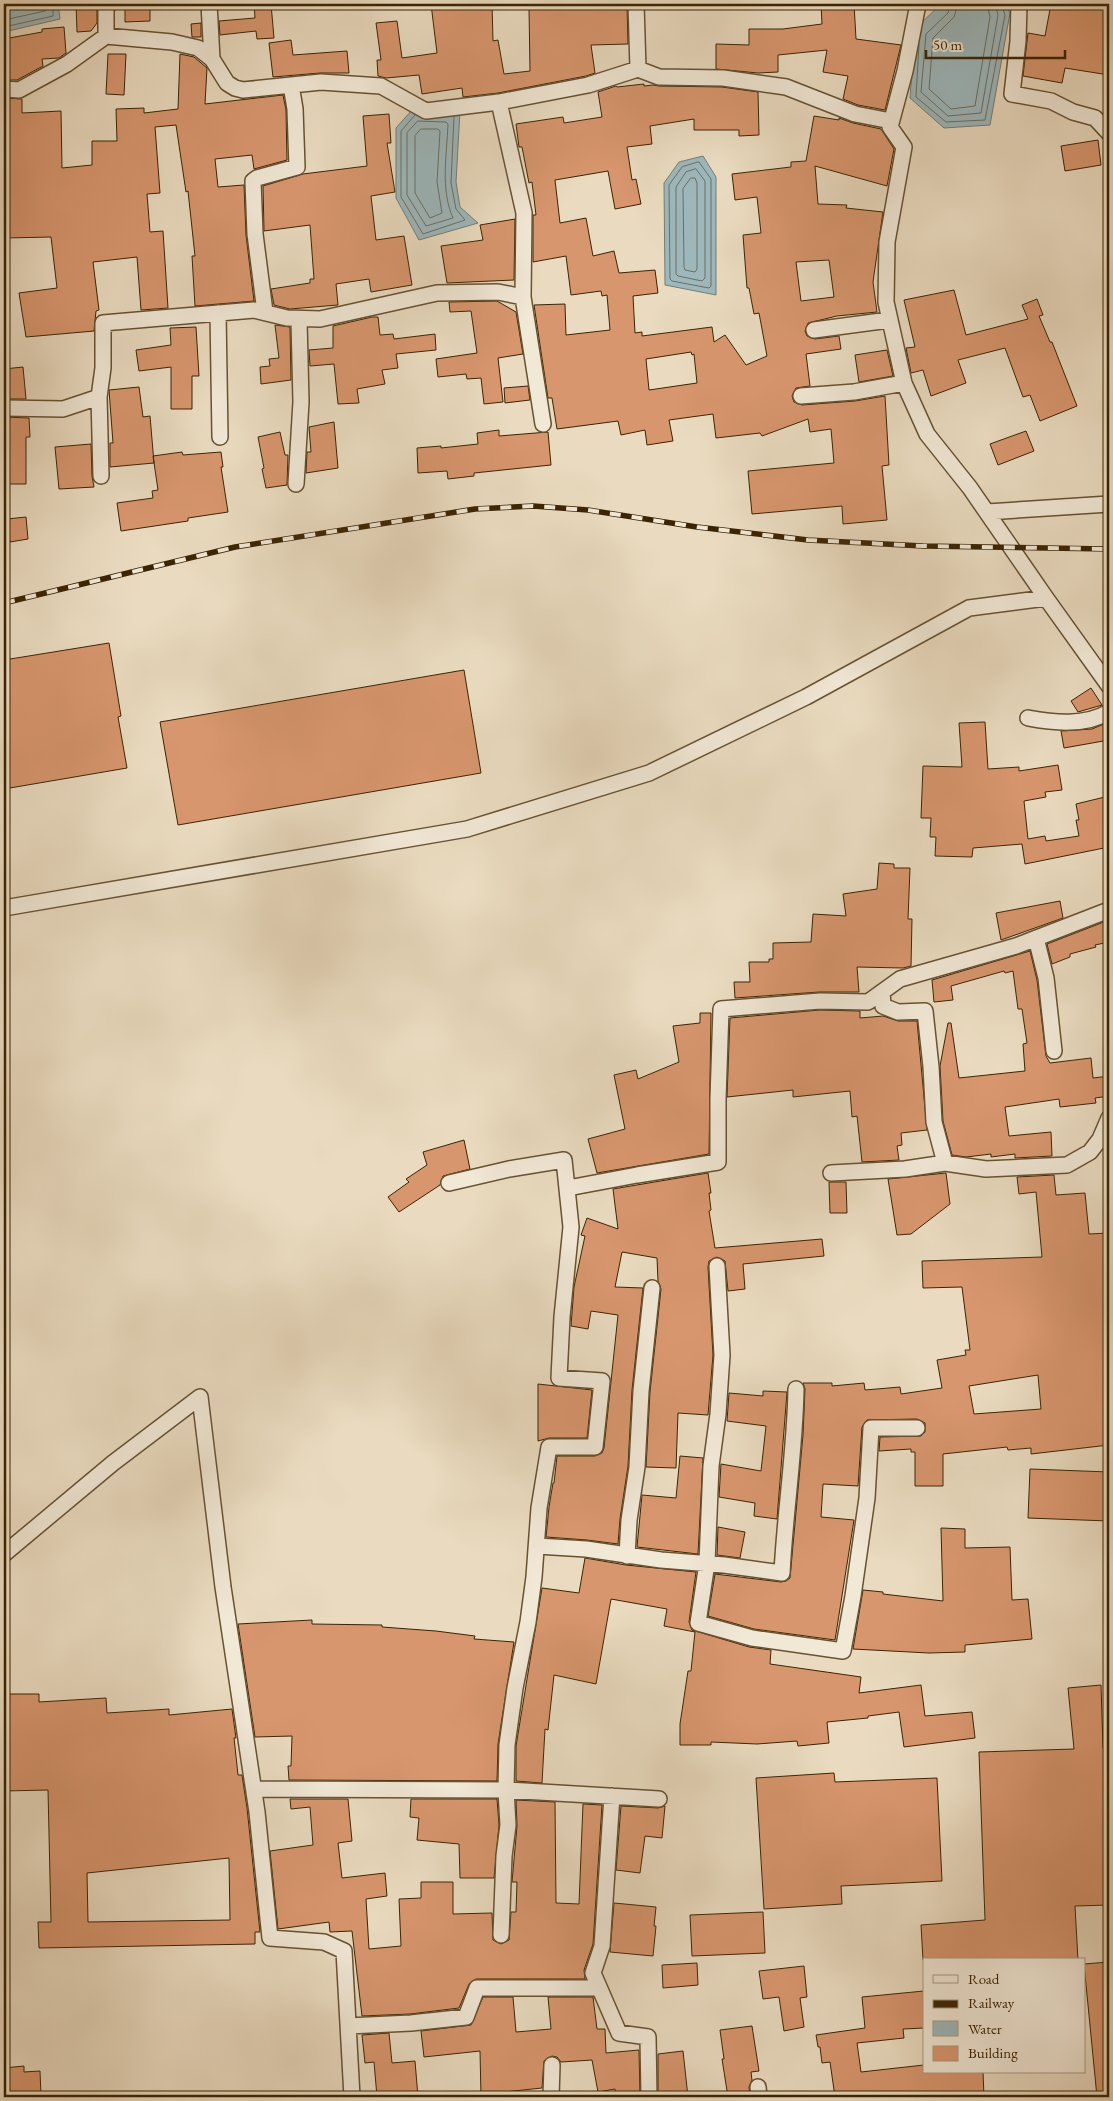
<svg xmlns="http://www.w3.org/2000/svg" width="1113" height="2101" font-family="'EB Garamond',serif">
<rect width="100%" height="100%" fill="#eadbc0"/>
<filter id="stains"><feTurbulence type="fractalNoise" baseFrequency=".004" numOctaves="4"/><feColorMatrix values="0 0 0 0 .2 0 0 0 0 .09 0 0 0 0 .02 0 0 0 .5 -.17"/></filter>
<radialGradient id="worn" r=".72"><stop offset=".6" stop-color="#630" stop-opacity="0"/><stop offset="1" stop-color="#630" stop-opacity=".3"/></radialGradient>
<path fill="#9db8bd" stroke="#767d73" d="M4 4H58L60 19 4 32Z
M941 4H1005L1010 13 990 125 944 128 910 98 915 29Z
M412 110 460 111 456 182 460 207 478 223 419 240 396 198V128Z
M703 156 716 177V295L665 285 664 183 679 162Z"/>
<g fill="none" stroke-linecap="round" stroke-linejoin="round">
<path stroke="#6c6e60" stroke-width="1" d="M950 4 948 13 926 34 921 92 948 116 981 113 998 15 995 4
M958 4 954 17 933 38 929 89 951 109 975 106 990 17 987 4
M4 20 45 11 47 4
M4 27 53 16V4
M919 45 916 97 946 122 985 120 1005 15 1001 4
M415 115 401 131V197L423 234 465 220 456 209 451 183 454 116
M418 121 446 122 448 124C447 154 440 189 453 218L426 226 407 195V133Z
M421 129H438L440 131 437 182 442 213 430 218 415 193V136Z
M699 162 711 179V286L709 288 672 281 670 279 669 185 682 167Z
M696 169 705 181V278L702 281 678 276 676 274V187L686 172Z
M691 178H695L697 183V269L695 272 685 270 684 267 683 189Z"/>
</g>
<path fill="#d8966e" stroke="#3b2403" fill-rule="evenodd" d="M76 4H97V23L91 31 77 32Z
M115 4H150V21L125 22V4L115 10Z
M254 4H271L274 38 257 39 256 31 220 35 219 21 255 18Z
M431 4H492L493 41 498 40 504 74 530 71 529 8 572 6V4H627L628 44 591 45 595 73 586 76 498 93 463 97 462 88 422 94 419 75 386 78 378 76 377 60H381L376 23 397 21 402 58 437 53Z
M821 4H854L856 39 901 45 885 110 858 105 843 99 848 76 823 72 827 50 778 55V72L758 73 716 69V44L749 45V29H783L822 24Z
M1051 4 1109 5V75L1065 68 1062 83 1023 76 1028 33 1045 36Z
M201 23V37H192L191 24Z
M64 27 66 53 59 58 42 59 43 66 17 80H4V39L42 32V29Z
M291 40 293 55 347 51 349 73H320L273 77 269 43Z
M108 54H126L124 95 106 94Z
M180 54 194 57 207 68 205 104 283 95 286 110 287 160 254 169 252 155 215 159 218 187 244 185 246 235 254 301 195 306 192 256H195L188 191 186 192 176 125 155 127 160 193 147 194 150 232 163 231 168 308 141 310 137 257 93 262 99 310 96 311 94 331 26 337 19 293 57 288 51 237 4 238V98L22 99V113L61 111 62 168 92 165V141H117L116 109 144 108V113L178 109Z
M644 84V86L653 85 659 86 722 87 758 92 759 135 739 136V130H694V119L650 126 652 144 627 147 632 180 636 179 641 204 615 209 608 171 555 180 560 223 586 218 593 256 614 251 619 273 655 270 658 293 633 296 635 333 642 332V336L712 327 714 342 725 335 746 365 767 356 759 313 754 314 749 288H747L743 235 761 233 757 197 735 200 732 174 791 167V162L806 161 814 116 839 120V118L853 123 881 129 894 149 887 186 815 166 818 204 847 205 846 208 883 212 873 282 877 312 837 316 808 323 805 331 807 336 815 339 839 336 841 349 806 354 810 386 796 388 792 396 794 402 802 405 855 401 885 396 889 465 882 466 887 520 843 524 842 506 752 514 748 471 834 463 831 429 810 432 808 419 762 436 760 433 716 438 713 414 669 420 673 441 647 445 645 430 621 435 618 421 557 429 552 398H548L534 305 565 304 566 335 610 330 607 295 602 296 601 291 571 295 566 256 533 262V215H536L532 182 529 183 522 147H519L516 124 563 117 564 123 602 117 598 92 616 86 617 87ZM829 260 834 297 801 301 796 262ZM691 352 692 355 694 354 697 383 649 390 646 359Z
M389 114 391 143H387L395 192 371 196 376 240 404 236 412 285 371 292 369 279 336 284 338 305 290 309 274 305 271 289 310 283V279H314L310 225 264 231 263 186 303 174 367 166 363 116Z
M1098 140 1101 165 1065 171 1061 146Z
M515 219 514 280 447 283 441 246 483 240 480 225Z
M954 290 966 335 1028 319 1022 305 1037 299 1043 315 1039 316 1050 342H1052L1077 406 1040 421 1030 395 1023 397 1005 348 958 360 966 383 931 396 923 370 911 373 906 348 915 347 904 300Z
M497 301 516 312 523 354 498 358 503 402 484 404 481 378 467 379 466 374 438 377 436 359 477 353 471 311 450 312 449 302Z
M372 317H378L380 335 393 334 394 339 435 334 436 350 396 354 398 368 382 370 385 384 357 389 359 403 338 404 334 364 310 366 309 350 333 348V326Z
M275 325 290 327 291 380 261 384 260 367 270 366 269 359 279 358Z
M196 327 199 376H192V409H171V367L139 371 136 350 171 345 170 328Z
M887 350 893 376 859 382 855 355Z
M23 367 26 399H4V369Z
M528 386 530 400 505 403 504 388Z
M139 387 143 417 150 416 154 463 110 467V443H113L109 390Z
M4 417 29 418 30 437H26V484H4Z
M334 422 338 468 306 473 307 452H311L309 427Z
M499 430V436L548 432 551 465 474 473V476L448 479 447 471 418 473 417 448 441 446V448L478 444 477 433Z
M1026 431 1034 451 998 465 990 444Z
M280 432 285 455H288L287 485 266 488 262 469 264 468 258 437Z
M91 444 92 476 94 487 59 489 55 447Z
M182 452 183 455 221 452 223 467H221L228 512 188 518V521L121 531 117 503 153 498 152 491 158 490 153 456Z
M26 517 28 539 10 542 7 519Z
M109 643 121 716 118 717 127 768 4 789V660Z
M464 670 481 773 178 825 160 722Z
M1091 688 1102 705 1078 712 1071 701Z
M985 722 988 769 1019 767V771L1058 765 1062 790 1045 792 1046 797 1024 801 1028 839 1045 836 1046 841 1079 836 1076 820H1079L1076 804 1109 796V847L1025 864 1022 844 973 848 972 857 935 856 936 837H930L931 818H921L923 766 962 767 959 723Z
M1109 722V740L1064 748 1061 731 1092 729Z
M879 863 894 864V868H910L908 919H912L911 966 903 968 857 967 859 992H819L735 998 734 982H750L749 962H769V959H773V943L811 942 813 914 846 916 843 894 877 889Z
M1060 901 1063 918 1001 940 996 913Z
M1109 920V942L1095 945 1096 947 1070 954V957L1052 964 1047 944Z
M1030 951 1037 980 1046 1056 1050 1063 1091 1058 1093 1078 1109 1076V1096L1095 1098 1096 1103 1060 1107 1059 1099 1005 1107 1009 1136 1051 1132 1052 1156 1015 1158V1154L991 1157V1154L966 1157 952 1155 943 1121 940 1066 948 1023H951L959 1078 1025 1071 1023 1044 1027 1043 1022 1009H1018L1013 971 1005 973 1004 971 951 986 953 1000 934 1002 932 980Z
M820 1010 860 1011V1018L883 1016 898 1021H917L927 1130 901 1133 902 1145 897 1146 899 1160 862 1162 857 1116 852 1117 850 1091 793 1097V1090L727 1097 730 1018Z
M700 1013H711L709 1154 597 1173 588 1139 625 1129 614 1075 636 1070 638 1079 679 1062 673 1026 700 1023Z
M464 1140 470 1169 443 1176 440 1185 399 1212 388 1197 409 1182 406 1179 427 1165 423 1152Z
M708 1173 711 1193H709L711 1210 709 1211 715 1248 822 1239 824 1256 743 1264 745 1289 728 1291 725 1261 717 1257 709 1261 708 1267 713 1355 708 1415 678 1413 676 1468 646 1467 650 1392 661 1289 658 1281 657 1258 622 1252 615 1287 643 1288 632 1390 628 1466 620 1519 618 1544 587 1540 546 1537 549 1507 553 1483H554L557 1456H595L602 1453 604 1448 618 1315 591 1311 588 1329 571 1326 574 1287 585 1236 581 1235 587 1218 618 1229 613 1189Z
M946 1173 950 1204 911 1234 897 1235 888 1179Z
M1054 1175 1056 1195 1085 1193 1089 1234 1109 1233V1296H1105L1109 1337V1445L1031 1454V1448L1008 1450 1007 1447 943 1454V1486H915V1452H911V1449L879 1451 880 1437 921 1436 925 1432V1423L917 1419 867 1420 862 1427 858 1486 823 1484 821 1517 854 1520 835 1640 754 1629 708 1616 715 1574 781 1582 786 1581 790 1578 803 1435 805 1389 803 1383H832V1386L864 1383 865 1390 900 1387 901 1394 942 1388 937 1360 966 1355 965 1350H970L962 1287 923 1288 922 1261 1042 1257 1036 1192 1019 1194 1017 1177ZM1038 1375 1041 1409 974 1414 969 1386Z
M829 1182H846L847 1213H830Z
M538 1384 592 1390 587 1438H549L538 1441Z
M763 1391 787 1392 777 1519 754 1516 755 1503 719 1497 721 1464 761 1471 766 1426 727 1421 729 1393 763 1396Z
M680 1456 703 1458 698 1554 637 1547 642 1495 676 1498Z
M1030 1469 1109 1472V1521L1028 1518Z
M718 1527 745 1532 740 1558 717 1555Z
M941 1528 965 1529V1548L1010 1547 1012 1600 1028 1599 1032 1639 965 1645V1652L929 1653 853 1649 863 1590 883 1592V1594L943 1601Z
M585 1558 626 1565 696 1572 689 1622 692 1630 749 1647 771 1650 770 1664 861 1677 859 1693 921 1685 925 1716 972 1712 975 1738 904 1747 899 1712 868 1716V1718L827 1722 829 1743 798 1746 797 1741 757 1744 711 1742V1745H680V1724L688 1671H691L695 1632 664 1626 667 1609 611 1599 596 1684 554 1675 548 1730 545 1729 542 1783 516 1781V1746L542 1588 579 1593Z
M312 1620V1624L382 1625V1627L436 1631 475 1636 474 1639 514 1642 498 1744 497 1781 289 1780 288 1766H291L292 1736 255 1737 238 1624Z
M1101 1685 1103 1748 1109 1747V1905L1075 1906 1078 1960H923L921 1925 985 1920 979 1752 1074 1749 1068 1688Z
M4 1694H39V1702L106 1698 107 1713 169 1709V1715L232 1709 236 1738H234L238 1775H242L247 1808 260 1932H255V1944L39 1948 38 1922H51L48 1790 4 1791ZM229 1858 230 1920 88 1922 87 1873Z
M834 1773 835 1782 937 1778 942 1881 841 1886 842 1904 764 1909 756 1778Z
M290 1799H348L352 1841 338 1843 342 1878 385 1873 387 1896 366 1899 369 1949 401 1946 399 1899 421 1898V1882H453V1914L492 1913 493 1940 501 1944 509 1940 511 1912H516L517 1882H512L517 1826 516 1800 555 1802 556 1903 579 1904 583 1804 602 1805 593 1944 584 1970 585 1979H476L469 1984 459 2008 410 2014 362 2016 352 1931 330 1932 329 1922 278 1929 270 1851 313 1845 310 1807 291 1809Z
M411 1799H497L499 1825 494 1878H460L459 1844 417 1840 419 1818 410 1817Z
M621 1806 658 1808 665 1806 662 1838 645 1836 640 1873 616 1870Z
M614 1903 656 1907 654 1926H656L653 1956 610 1952Z
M763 1912 765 1953 692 1956 690 1915Z
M1109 1962V2097H1097L1084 1964Z
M697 1963 698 1985 663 1988 662 1965Z
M804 1966 807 1997 800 1998 804 2027 784 2031 779 1997 763 1999 759 1971Z
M924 1991V2028L903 2029 904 2038 857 2043 861 2072 924 2065V2072H983L984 2097H835L830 2062 822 2063 820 2047H818L816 2035 865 2028 862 1997Z
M483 1997H513L516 2032 551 2029 548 1997H593L597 2029H605L606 2053 639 2050 640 2096 616 2097 615 2089 598 2092 592 2060 561 2062 557 2057 552 2056 544 2061 542 2088 504 2092 505 2097H481L480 2051 424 2057 421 2031 471 2025Z
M752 2026 759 2071 751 2072 752 2080 749 2087 750 2097H728L722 2059H724L720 2030Z
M389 2033 392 2063 415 2061 418 2097H377L374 2062 365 2063 362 2035Z
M683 2051 688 2097H658V2054Z
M24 2066V2072L40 2071 41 2096 4 2097V2068Z"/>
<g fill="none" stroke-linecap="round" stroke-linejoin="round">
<defs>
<path id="street" d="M209 4 212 59
M636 4 638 69
M918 4 905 71 890 127 904 147 887 242 886 302 904 383 927 434 970 488 1046 598 1109 686
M1019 4 1018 41 1012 94 1051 101 1073 112 1095 118 1109 133
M106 36V4
M4 89 19 90 67 64 106 36 172 42 198 48 212 59 227 83 235 88 243 90 321 82 381 86 426 111 499 102 588 85 638 69 659 77 723 78 786 87 855 114 891 121
M499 102 524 213 523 297 543 424
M265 312 255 234 253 181 257 178 297 167 295 109 291 85
M218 313 220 437
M814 330 889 320
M801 396 854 392 904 383
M99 397 101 476
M4 408 63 409 99 397 103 368V323L254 310 287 318 320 319 437 293 498 292 523 297
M296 484 301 402 299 320
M987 512 1109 504
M1028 718C1055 723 1085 726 1109 712
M4 908 467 829 649 773 806 697 969 608 1046 598
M1036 938 1046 978 1054 1051
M945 1163 986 1169 1067 1165 1090 1152 1100 1139 1109 1118
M831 1173 905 1169 945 1163 934 1122 931 1067 925 1011 898 1012 883 1006 882 992
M568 1188 637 1175 718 1162V1099L721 1009 820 1001 868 1002 900 979 1016 946 1109 910
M717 1266 722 1355 718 1414 711 1466 707 1563 698 1623 752 1638 843 1651 853 1596 867 1498 871 1428H917
M537 1546 586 1549 661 1560 724 1565 782 1573C785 1512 795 1450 796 1389
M4 1554 113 1463 200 1397 223 1587 257 1812 270 1938 324 1942 344 1951 352 2097
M627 1556 629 1520 637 1467 641 1391 652 1288
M254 1789 506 1790 507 1745 515 1688 528 1622 534 1577 539 1508 549 1447H595L602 1381 559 1378 562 1317 571 1227 564 1160 509 1169 449 1183
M612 1796 602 1946 593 1973 619 2033 648 2037 649 2097
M501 1935 504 1856 508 1825 506 1790 659 1799
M348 2026 411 2023 466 2017 477 1988H598
M758 2087 759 2097
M551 2097 552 2065"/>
</defs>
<use href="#street" stroke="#675232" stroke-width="18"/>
<use href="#street" stroke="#f1e8d6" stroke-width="15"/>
<defs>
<path id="rail" d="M4 603 235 547 475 509 533 506 588 510 697 527 808 540 923 546 1109 549"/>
</defs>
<use href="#rail" stroke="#3b2403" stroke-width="5.5"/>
<use href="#rail" stroke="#f1e8d6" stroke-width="4" stroke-dasharray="11" stroke-linecap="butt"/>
</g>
<rect width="1113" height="2101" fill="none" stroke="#eadbc0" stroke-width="20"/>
<rect x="5" y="5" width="1103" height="2091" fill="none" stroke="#3b2403" stroke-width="2.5"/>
<rect x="10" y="10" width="1093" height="2081" fill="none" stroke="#3b2403"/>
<rect x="923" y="1958" width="162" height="115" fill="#f1e8d6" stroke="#a89a82"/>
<rect x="933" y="1975" width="25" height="8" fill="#f1e8d6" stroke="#a89a82"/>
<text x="968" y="1984" font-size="15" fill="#3b2403">Road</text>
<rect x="933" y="2000" width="25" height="8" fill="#3b2403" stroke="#a89a82"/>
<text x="968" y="2008" font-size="15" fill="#3b2403">Railway</text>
<rect x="933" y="2021" width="25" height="15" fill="#9db8bd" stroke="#a89a82"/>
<text x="968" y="2034" font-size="15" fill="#3b2403">Water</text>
<rect x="933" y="2046" width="25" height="15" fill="#d8966e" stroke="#a89a82"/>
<text x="968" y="2058" font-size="15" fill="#3b2403">Building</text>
<path d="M926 50v8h139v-8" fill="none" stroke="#3b2403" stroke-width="2.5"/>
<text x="933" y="50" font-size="15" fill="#3b2403" stroke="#f1e8d6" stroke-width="4" paint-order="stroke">50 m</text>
<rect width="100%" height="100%" filter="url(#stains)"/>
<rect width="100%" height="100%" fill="url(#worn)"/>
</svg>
